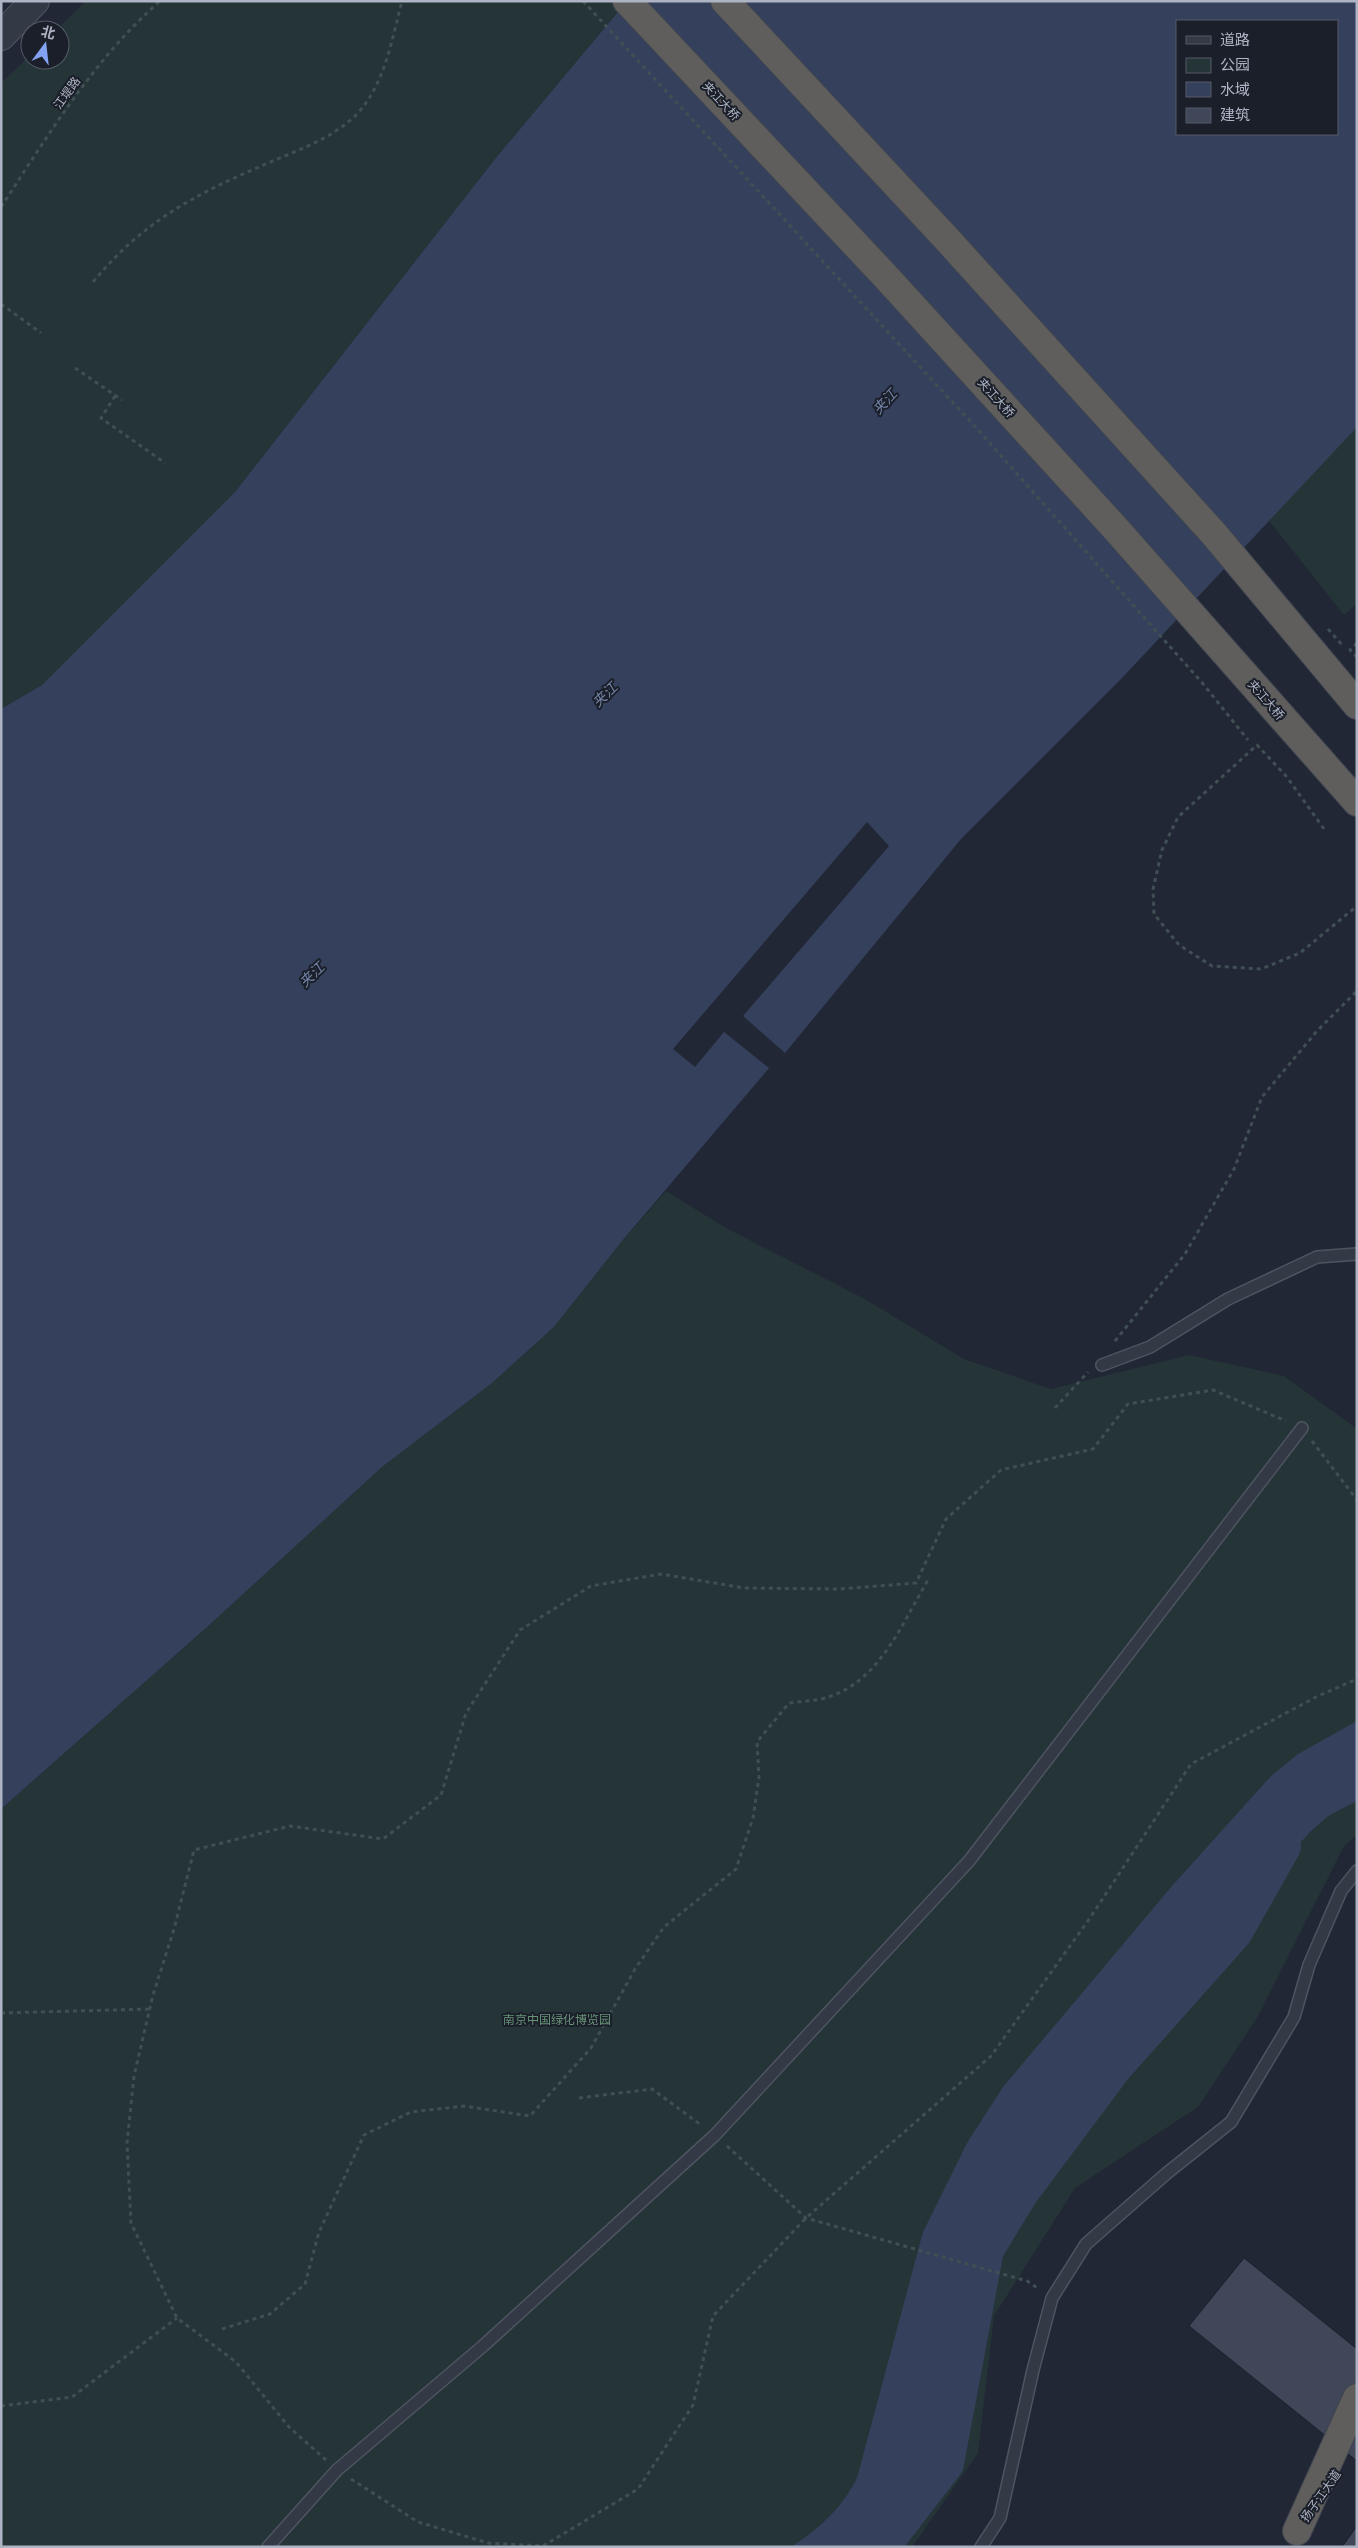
<svg xmlns="http://www.w3.org/2000/svg" width="1358" height="2548" font-family="Rubik,'Noto Sans SC',sans-serif">
<rect width="100%" height="100%" fill="#212735"/>
<path fill="#243437" d="M86 1H627L495 159 235 492 42 685 1 709V83L30 55V60H60V30H56Z
M1357 350V604L1344 615 1270 522 1247 482Z
M666 1191 726 1228 865 1299 964 1359 1051 1389 1189 1355 1284 1376 1357 1429V1835L1344 1846 1257 2018 1198 2107 1075 2188 994 2316 978 2453 912 2547H1V1809L206 1628 382 1467 492 1383 554 1327 622 1241Z"/>
<path fill="#35415c" fill-rule="evenodd" d="M627 1H1357V427L1122 678 961 839 785 1053 769 1068 622 1241 554 1327 492 1383 382 1467 206 1628 1 1809V709L42 685 235 492 495 159ZM1177 21H1337V134H1177Z
M1357 1721V1801L1328 1816 1310 1832 1215 1935 1052 2131 1022 2180 982 2258 916 2504 897 2538 889 2547H791C818 2530 843 2507 857 2478L923 2232 967 2143 1003 2087 1172 1886 1271 1776 1298 1754Z"/>
<path fill="#212735" d="M867 822 889 846 743 1016 785 1053 769 1068 724 1032 695 1067 673 1049Z"/>
<g fill="none" stroke-linecap="round" stroke-linejoin="round">
<path stroke="#35415c" stroke-width="40" d="M879 2547 944 2463 984 2249 1018 2193 1112 2067 1233 1931 1281 1846"/>
</g>
<path fill="#3f4758" stroke="#1b212c" d="M1244 2258 1357 2349V2461L1189 2326Z
M1357 2526V2547H1342Z"/>
<g fill="none" stroke-linecap="round" stroke-linejoin="round">
<defs>
<path id="service" d="M1102 1365 1150 1347 1228 1299 1317 1257 1357 1254
M268 2547 337 2470 483 2346 715 2135 969 1861 1302 1428
M981 2547 1000 2518 1033 2370 1052 2298 1086 2244 1167 2173 1231 2122 1294 2017 1309 1965 1341 1891 1357 1871"/>
<path id="tertiary" d="M1 36 35 1"/>
<path id="trunk" d="M627 1 887 278 1115 528 1357 802
M725 1 945 237 1214 534 1357 705
M1297 2531 1357 2398"/>
</defs>
<use href="#service" stroke="#4e5461" stroke-width="14"/>
<use href="#tertiary" stroke="#4e5461" stroke-width="30"/>
<use href="#trunk" stroke="#3e4450" stroke-width="30"/>
<path stroke="#404f54" stroke-width="3" stroke-dasharray="4 4" stroke-linecap="butt" d="M583 1 980 432 1204 685 1248 740
M1 207C49 134 94 59 160 1
M93 282C142 223 190 197 259 167 292 152 332 140 358 113 385 83 392 39 402 1
M1 304 41 333
M75 368 122 400
M115 396 101 418 165 463
M1328 629 1344 647
M1357 643 1350 650 1357 657
M1324 829 1286 776 1257 745 1178 817 1162 850 1153 889 1154 914 1179 945 1212 966 1261 969 1300 953 1357 906
M1115 1341 1185 1254 1234 1169 1262 1097 1317 1031 1357 991
M1055 1408 1088 1372
M1312 1441 1357 1500
M1 2013 150 2009
M579 2098 652 2089 701 2125
M727 2146 806 2218 1027 2281 1039 2289
M222 2329 270 2314 305 2284 319 2232 364 2135 411 2112 464 2106 530 2116 591 2048 635 1969 664 1927 736 1869 753 1818 759 1777 757 1742 789 1703C802 1701 819 1701 831 1696 881 1679 903 1621 928 1580
M1 2406 72 2397 177 2318
M326 2460 289 2427 236 2362 177 2318 131 2223 127 2143 134 2076 153 1995 174 1929 194 1850 290 1826 383 1839 441 1795 466 1713 520 1630 591 1586 661 1574 744 1588 840 1589 916 1583 946 1519 1001 1470 1093 1449 1128 1404 1213 1390 1286 1421
M351 2479 418 2522 488 2543 543 2546 638 2489 693 2405 713 2316 806 2218 991 2056 1090 1918 1191 1764 1316 1697 1357 1679"/>
<use href="#service" stroke="#343946" stroke-width="11"/>
<use href="#tertiary" stroke="#343946" stroke-width="28"/>
<use href="#trunk" stroke="#5f5e5c" stroke-width="28"/>
</g>
<g text-anchor="middle" dominant-baseline="central" stroke-width="4" stroke-linejoin="round" paint-order="stroke">
<g font-size="12" fill="#aeb4c3" stroke="#1a1f2a">
<text transform="translate(67 93) rotate(-54)">江堤路</text>
<text transform="translate(721 101) rotate(47)">夹江大桥</text>
<text transform="translate(996 398) rotate(48)">夹江大桥</text>
<text transform="translate(1266 700) rotate(49)">夹江大桥</text>
<text transform="translate(1321 2496) rotate(-55)">扬子江大道</text>
</g>
<g font-size="12" fill="#679276" stroke="#1a1f2a">
<text x="557" y="2020">南京中国绿化博览园</text>
</g>
<g font-size="14" font-style="italic" fill="#7787aa" stroke="#1a1f2a">
<text transform="translate(885 402) rotate(-47)">夹江</text>
<text transform="translate(605 695) rotate(-44)">夹江</text>
<text transform="translate(312 975) rotate(-44)">夹江</text>
</g>
</g>
<rect width="1358" height="2548" fill="none" stroke="#aeb4c3" stroke-width="5"/>
<rect x="1176" y="20" width="162" height="115" fill="#1a1f2a" stroke="#555b67"/>
<rect x="1186" y="36" width="25" height="8" fill="#343946" stroke="#555b67"/>
<text x="1220" y="45" font-size="15" fill="#aeb4c3">道路</text>
<rect x="1186" y="58" width="25" height="15" fill="#243437" stroke="#555b67"/>
<text x="1220" y="70" font-size="15" fill="#aeb4c3">公园</text>
<rect x="1186" y="82" width="25" height="15" fill="#35415c" stroke="#555b67"/>
<text x="1220" y="95" font-size="15" fill="#aeb4c3">水域</text>
<rect x="1186" y="108" width="25" height="15" fill="#3f4758" stroke="#555b67"/>
<text x="1220" y="120" font-size="15" fill="#aeb4c3">建筑</text>
<g transform="translate(45 45) rotate(15)"><circle r="24" fill="#1a1f2a" stroke="#555b67"/>
<path d="M0-4L9 19L0 12L-9 19Z" fill="#84a2f2"/>
<text y="-8" font-size="14" font-weight="bold" text-anchor="middle" fill="#aeb4c3">北</text>
</g>
</svg>
